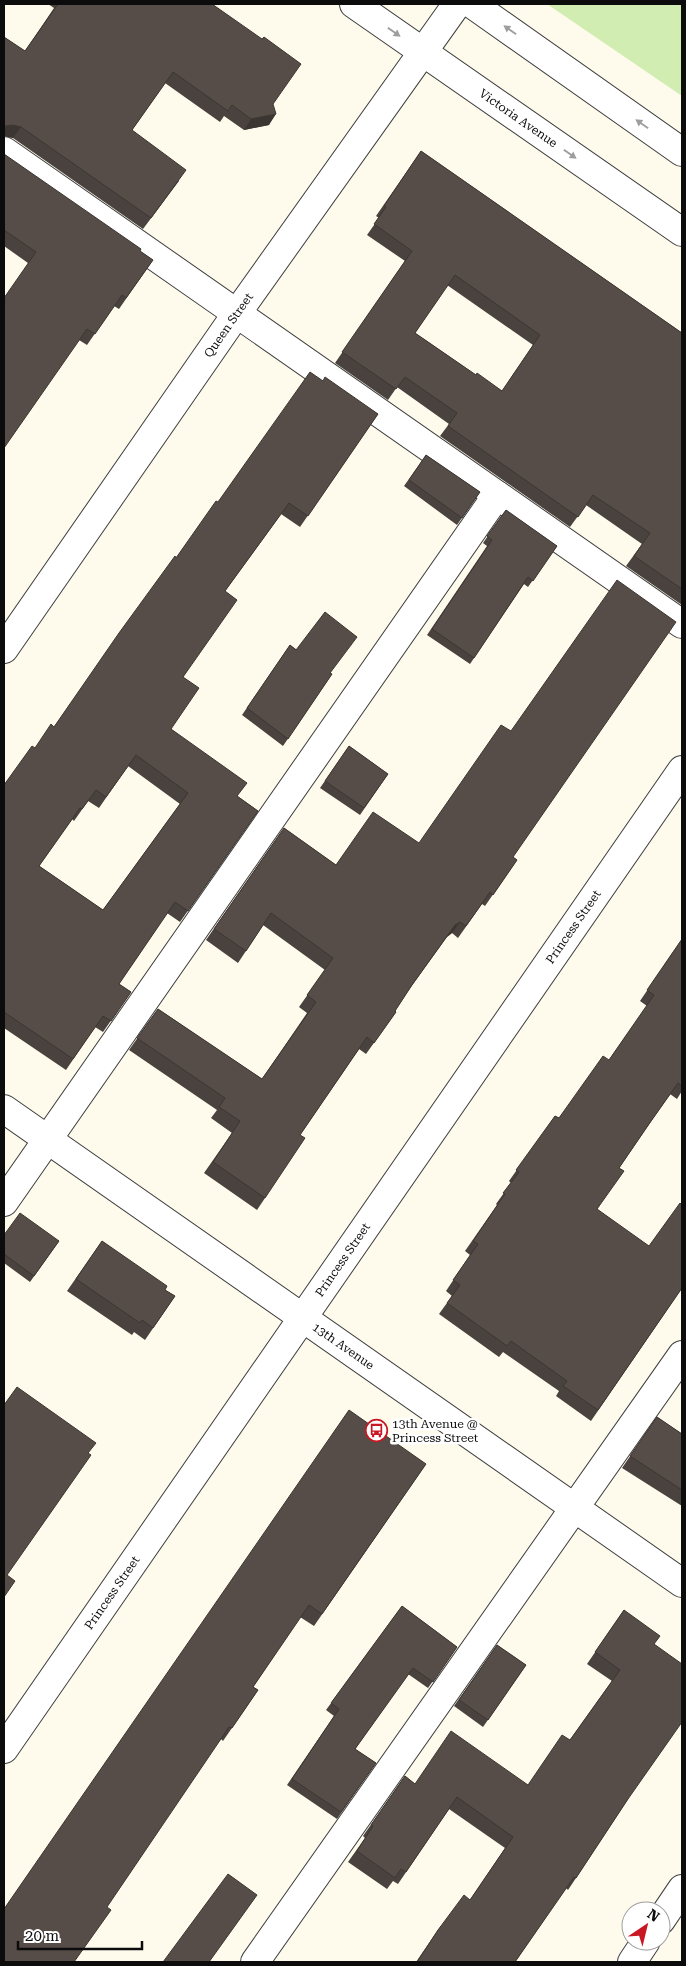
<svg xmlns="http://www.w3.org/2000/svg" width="686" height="1966" font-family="'Roboto Serif',serif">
<rect width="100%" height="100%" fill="#fffbec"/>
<path fill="#d1edb1" d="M547 4H682V96Z"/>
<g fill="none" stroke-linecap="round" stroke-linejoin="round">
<defs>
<g id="minor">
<path id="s1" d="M354 4 682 232"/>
<path d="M472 4 682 152"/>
<path d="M4 151 682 624"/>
<path id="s2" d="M4 649 237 313 457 4"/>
<path id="s3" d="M4 1109 682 1583"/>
<path d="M4 1202 497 495"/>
<path id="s4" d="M4 1749 682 770"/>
<path d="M661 1920 682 1889"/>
<path d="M255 1962 682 1355"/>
<path d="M632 1962 646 1941"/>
</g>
</defs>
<use href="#minor" stroke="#3f3f3f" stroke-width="30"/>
<use href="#minor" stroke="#fff" stroke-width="28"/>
</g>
<path fill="#4a423e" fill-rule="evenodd" d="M48 4H212L273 104 269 125 244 130 224 116 220 122 165 83 132 130 179 181 143 229 13 138 4 136V37L25 51 54 8Z
M421 151 682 333V605L626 566 642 544 586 505 570 527 440 436 449 424 397 387 388 400 335 363 405 261 367 235 379 218 376 216ZM447 285 533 345 502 391 476 375 415 333Z
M4 154 140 251 153 260 119 309 114 306 87 345 79 340 28 263 4 246Z
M323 381 378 414 300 527 281 514 225 591 183 677 171 729 237 796 258 811 180 922 167 913 119 984 131 992 103 1032 95 1027 66 1070 4 1028V785L35 748 54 727 176 558 218 502ZM128 766 180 804 103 910 39 866 72 819 74 821 88 801 99 808Z
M426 455 480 492 457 525 404 486Z
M506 510 557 546 528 587 524 584 470 664 427 635 487 546 483 543Z
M290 645 332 674 283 746 242 715Z
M349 746 388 774 360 815 320 788Z
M284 828 336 865 419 843 513 857 517 860 485 906 482 904 458 938 452 933 447 937 408 991 395 1011 396 1012 366 1054 359 1049 300 1135 265 1198 257 1210 204 1173 232 1133 211 1118 217 1110 129 1050 158 1009 262 1079 307 1013 299 1007 325 970 263 925 238 963 206 940Z
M682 939V1091L677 1099 670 1094 619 1168 597 1209 682 1288 591 1421 556 1396 559 1391 503 1352 499 1357 439 1314 452 1296 446 1291 470 1255 465 1251 497 1205 496 1204 511 1183 509 1181 555 1116 559 1118 609 1060 647 1006 640 1001Z
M4 1235 59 1241 30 1282 4 1263Z
M102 1241 165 1290 175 1296 145 1340 134 1332 132 1335 67 1291Z
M657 1417 682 1434V1506L622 1468Z
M426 1464 314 1626 300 1617 253 1687 258 1690 223 1741 221 1739 4 1962Z
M402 1606 457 1647 428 1688 408 1674 355 1749 376 1763 337 1819 287 1785 334 1716 326 1710Z
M624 1610 654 1644 628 1799 576 1878 568 1890 566 1888 515 1962H416L438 1930 470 1900 505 1848 449 1809 398 1884 393 1881 387 1889 348 1862 365 1838 363 1836 405 1776 415 1784 528 1785 570 1740 612 1681 587 1664Z
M497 1645 526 1665 483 1727 454 1706Z"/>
<path fill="#3c3632" d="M276 114 269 125 244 130 251 119Z
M13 125 21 127 13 138 4 136V127L6 126Z
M460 922 452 933 447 937 455 925Z"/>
<path fill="#564d48" stroke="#3c3632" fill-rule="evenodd" d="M58 4H212L262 39 264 37 301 64 273 104 276 114 251 119 232 105 228 111 173 72 132 130 186 170 151 218 21 127 13 125 6 126 4 127V37L25 51Z
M421 151 682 333V589L634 556 650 533 593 495 578 517 448 426 457 413 405 377 396 389 342 352 412 251 374 224 386 207 384 206ZM455 275 540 335 502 391 477 373 476 375 415 333Z
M4 154 141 249 140 251 153 260 126 298 122 295 95 334 87 329 4 448V298L36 252 4 230Z
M310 372 323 381 325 377 378 414 308 516 289 503 225 591 237 600 183 677 199 688 171 729 247 783 237 796 258 811 188 911 175 902 119 984 131 992 111 1021 103 1016 73 1059 4 1012V785L32 746 35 748 51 724 54 727 119 633 175 556 176 558 216 501 218 502ZM136 755 188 793 103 910 39 866 80 808 82 809 96 790 106 797Z
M426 455 480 492 462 518 409 480Z
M506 510 557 546 533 581 528 577 474 658 432 629 492 540 487 536Z
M617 580 676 622 513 857 517 860 493 895 490 892 466 926 460 922 455 925 412 985 395 1011 396 1012 374 1043 367 1037 300 1135 305 1138 265 1198 213 1162 240 1121 219 1107 225 1098 137 1038 158 1009 262 1079 316 1002 307 995 333 958 271 913 246 951 214 929 284 828 336 865 373 812 419 843 501 725 511 731Z
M325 612 357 637 330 673 332 674 288 739 247 708 290 645 296 650Z
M349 746 388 774 364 808 325 781Z
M682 939V1086L678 1083 649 1124 619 1168 624 1171 597 1209 649 1246 680 1203 682 1205V1288L598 1410 563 1386 567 1381 511 1341 507 1346 447 1303 460 1285 453 1280 478 1244 473 1241 505 1194 503 1193 519 1172 516 1170 555 1116 559 1118 603 1056 609 1060 654 995 647 990Z
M20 1213 59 1241 34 1276 4 1254V1235Z
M102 1241 167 1286 165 1290 175 1296 153 1328 142 1320 140 1323 76 1279Z
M17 1387 96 1443 88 1453 91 1455 7 1575 15 1581 4 1597V1405Z
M349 1410 426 1464 322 1614 309 1605 253 1687 258 1690 232 1728 229 1727 107 1907 111 1910 74 1962H4V1909Z
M657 1417 682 1434V1490L630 1456Z
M402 1606 457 1647 433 1682 413 1668 355 1749 376 1763 341 1812 292 1779 339 1709 331 1703Z
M624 1610 660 1636 654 1644 682 1664V1722L628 1799 576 1878 574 1877 515 1962H417L438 1930 464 1895 470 1900 513 1837 457 1797 406 1872 401 1869 395 1878 357 1851 373 1826 371 1825 405 1776 415 1784 451 1731 528 1785 562 1735 570 1740 620 1670 595 1652Z
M497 1645 526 1665 488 1720 459 1700Z
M228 1874 257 1895 209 1962H163Z"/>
<defs><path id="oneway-solid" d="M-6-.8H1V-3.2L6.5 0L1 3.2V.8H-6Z" transform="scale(1.25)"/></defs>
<g fill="#9e9e9e">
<use href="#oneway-solid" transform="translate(510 30) rotate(-145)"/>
<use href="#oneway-solid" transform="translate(394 32) rotate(35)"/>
<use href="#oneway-solid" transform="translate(642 124) rotate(-145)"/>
<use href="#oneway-solid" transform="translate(570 154) rotate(35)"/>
</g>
<defs>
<symbol id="bus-ring" viewBox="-11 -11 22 22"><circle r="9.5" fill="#fff" stroke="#c91723" stroke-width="1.5"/><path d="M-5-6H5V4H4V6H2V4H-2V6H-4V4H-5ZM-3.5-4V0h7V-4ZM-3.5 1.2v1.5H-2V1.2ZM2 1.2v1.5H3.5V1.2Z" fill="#c91723"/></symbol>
</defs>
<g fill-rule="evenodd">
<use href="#bus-ring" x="364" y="1418" width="25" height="25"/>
</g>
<g text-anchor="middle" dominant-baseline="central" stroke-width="5" stroke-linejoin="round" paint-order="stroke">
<g font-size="12" fill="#0c0c0c" stroke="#fff">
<text stroke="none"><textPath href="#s1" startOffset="200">Victoria Avenue</textPath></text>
<text stroke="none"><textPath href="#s2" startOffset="394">Queen Street</textPath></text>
<text stroke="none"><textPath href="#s4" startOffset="1000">Princess Street</textPath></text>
<text stroke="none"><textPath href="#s4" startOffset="595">Princess Street</textPath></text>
<text stroke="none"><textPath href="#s3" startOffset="414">13th Avenue</textPath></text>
<text stroke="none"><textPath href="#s4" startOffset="190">Princess Street</textPath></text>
</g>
<g font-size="12" fill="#0c0c0c" stroke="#fff" text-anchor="start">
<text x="392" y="1424">13th Avenue @<tspan x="392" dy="14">Princess Street</tspan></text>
</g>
</g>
<rect width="686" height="1966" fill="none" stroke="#0c0c0c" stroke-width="10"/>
<g transform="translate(646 1926) rotate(35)"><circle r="24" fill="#ffffff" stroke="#9e9e9e"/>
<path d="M0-4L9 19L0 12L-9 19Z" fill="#c91723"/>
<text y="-8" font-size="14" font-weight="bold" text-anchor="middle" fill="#0c0c0c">N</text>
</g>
<path d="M18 1941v8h124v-8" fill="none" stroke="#0c0c0c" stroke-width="2.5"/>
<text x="25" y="1941" font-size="15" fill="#0c0c0c" stroke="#ffffff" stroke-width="4" paint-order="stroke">20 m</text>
</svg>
